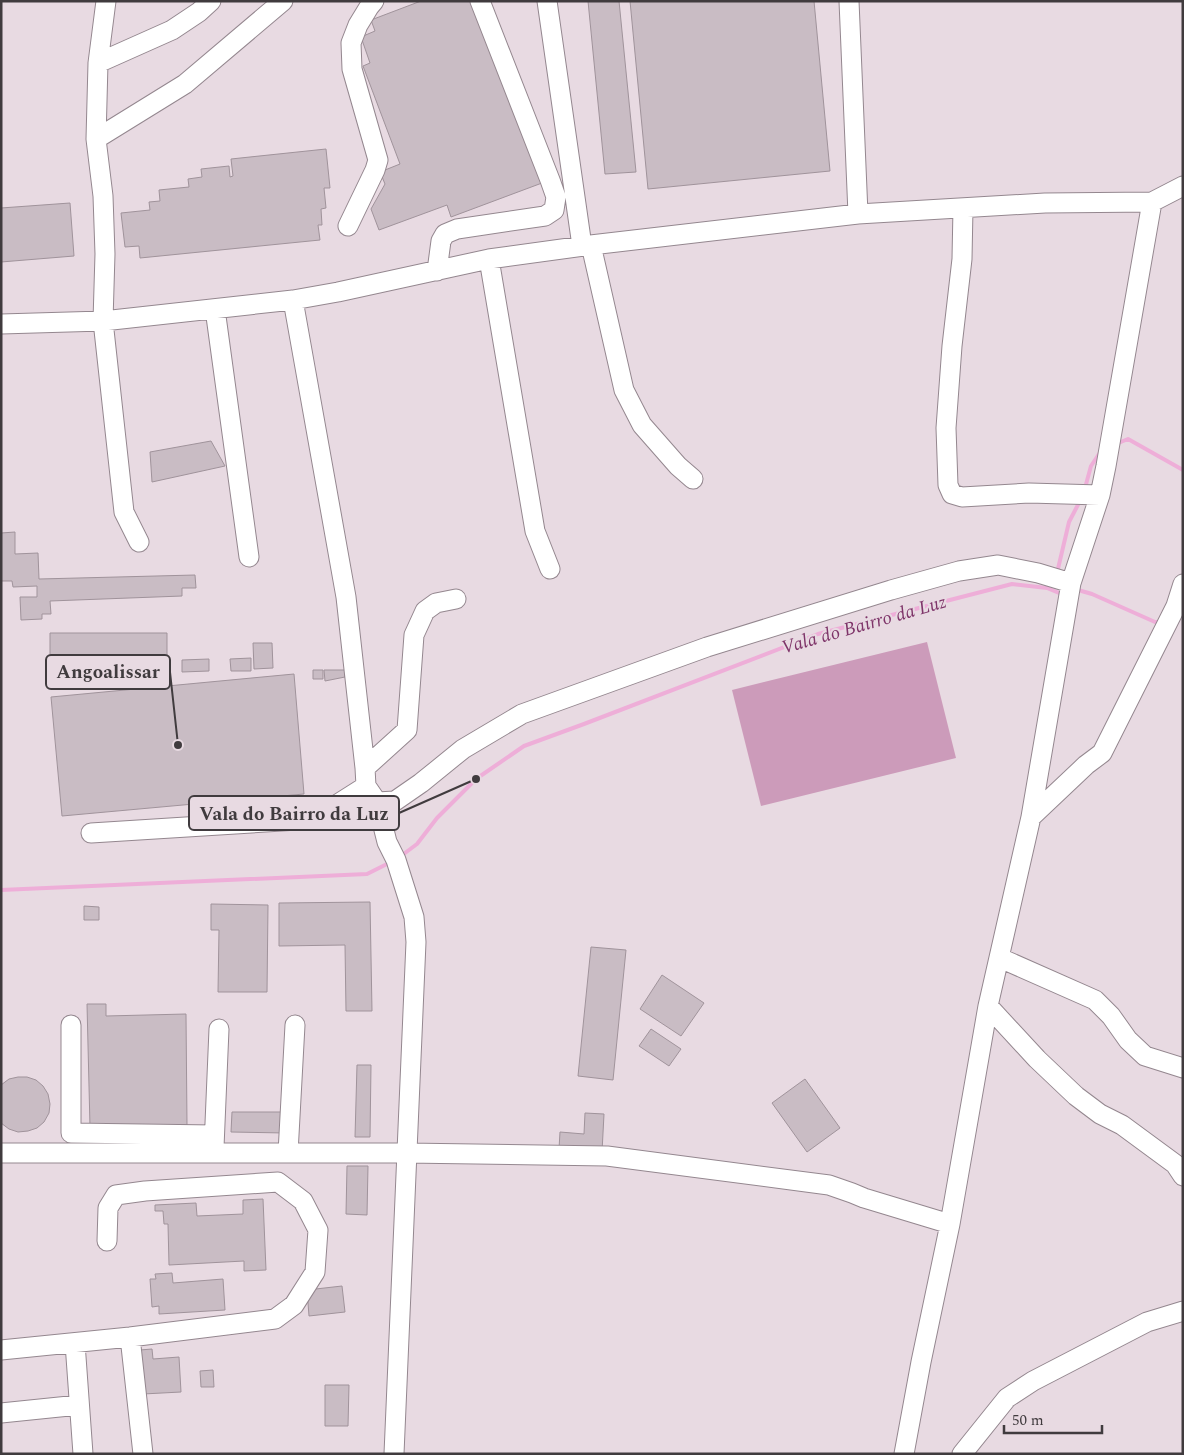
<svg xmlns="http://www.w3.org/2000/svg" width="1184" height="1455" font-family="Spectral,serif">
<rect width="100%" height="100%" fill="#e8dae2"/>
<path fill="#cc9bba" d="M927 642 956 758 761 806 732 690Z"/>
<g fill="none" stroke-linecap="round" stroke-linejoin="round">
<path stroke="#eeaed8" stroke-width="4" d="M1116 444 1128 439 1183 470
M1085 488 1091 466 1101 451
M1057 573 1069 522 1081 499
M1047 588 1064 595
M1075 593 1078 590 1092 594 1155 622H1161
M401 856 417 844 437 818 476 779 524 746 584 724 818 634 1012 584 1047 588 1051 583
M1 890 367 874 391 862"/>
</g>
<path fill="#c9bcc4" stroke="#a0939b" d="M421 1H475L542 183 451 217 447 205 379 230 371 209 385 184 380 172 400 164 363 66 370 63 361 37 375 31 371 20Z
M588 1H619L636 172 605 174Z
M630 1H814L830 171 648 189Z
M326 149 330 188H324L326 208 321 209 322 225H318L320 240 140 258 139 246 125 247 121 213 150 210 149 202 160 201 159 190 189 187 188 179 202 177 201 169 229 166 230 177 233 176 231 159Z
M70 203 74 256 1 262V208Z
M211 441 225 466 152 482 150 452Z
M15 532V554L38 553 39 579 195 575 196 588H182V596L50 601 51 614H42V619L21 620 20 597H37V586L13 587 12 581H1V533Z
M50 633H167V667H50Z
M253 643H272L273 668 254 669Z
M251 658V671H231L230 659Z
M209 659V671L182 672V660Z
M313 670H323V679H313Z
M324 670H345V677L325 681Z
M294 674 304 794 62 816 51 697Z
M370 902 372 1011H346L345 945 279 946V903Z
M211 904 268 905 267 992H218L219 930H211Z
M84 906 99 907V920H84Z
M591 947 626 950 613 1080 578 1076Z
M662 975 704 1003 681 1036 640 1009Z
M87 1004H106V1016L186 1014 187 1125 90 1127Z
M651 1029 681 1049 669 1066 639 1046Z
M357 1065H371L370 1137H355Z
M18 1077H27L36 1080 43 1086 48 1094 50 1104 49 1113 44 1122 37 1128 28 1131 18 1132 9 1129 1 1123V1085L9 1079Z
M805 1079 840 1128 807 1152 772 1103Z
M232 1112H285V1133L231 1132Z
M585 1113 604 1114 602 1152 559 1149 560 1132 584 1134Z
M347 1166H368L367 1215 346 1214Z
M263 1199 266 1270 244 1271V1261L169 1265 168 1224H164L163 1211H155V1205L196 1203 197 1216 243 1214V1200Z
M172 1273 173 1283 223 1279 225 1310 159 1314V1306L152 1307 150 1279H156L155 1274Z
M342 1286 345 1312 309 1316 307 1290Z
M152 1349 153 1359 179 1357 181 1392 143 1394 140 1350Z
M213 1370 214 1387H201L200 1371Z
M325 1385H349L348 1426H325Z"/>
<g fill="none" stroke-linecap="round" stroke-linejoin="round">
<defs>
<path id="minor" d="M106 1 98 63 96 139 103 196 105 254 103 321 124 512 139 542
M547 1 582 246
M849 1 858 214
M98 63 172 30 199 12 211 1
M96 139 185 84 283 1
M963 208 962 259 952 346 946 428 948 485 952 494 962 497 1029 493 1100 495
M348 226 375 170 378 160 352 69 351 43 358 25 369 7 374 1
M591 245 624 390 642 425 678 466 693 479
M489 259 535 531 550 569
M437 271 441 241 445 234 457 229 545 216 554 210 556 197 550 180 480 1
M293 300 346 597 365 768 366 786 377 802 387 842 396 860 414 917 416 942 394 1454
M215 309 249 557
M1 324 103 321 293 300 338 292 489 259 591 245 858 214 1045 203 1152 202 1183 186
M365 768 407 730 414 635 425 611 436 603 456 599
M377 802 395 801 421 783 463 749 522 714 707 647 891 590 959 571 998 565 1038 573 1071 583
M1031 817 1086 765 1102 753 1176 606 1183 584
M91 833 314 819 366 786
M1000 958 1095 1000 1111 1016 1128 1040 1145 1056 1183 1068
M988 1006 1037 1059 1076 1096 1100 1114 1122 1125 1175 1164 1183 1176
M71 1025V1133L214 1135
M214 1147 219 1029
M1 1153H406L607 1156 829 1185 852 1193 864 1198 950 1224
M288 1153 295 1025
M130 1337 143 1454
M75 1343 83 1454
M1 1350 130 1337 275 1319 294 1305 315 1272 318 1230 303 1201 278 1182 145 1191 116 1195 108 1208 107 1241
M1 1413 79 1405
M904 1454 921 1362 950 1224 988 1006 1031 817 1071 583 1100 495 1106 466 1152 202
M962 1454 1007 1398 1033 1381 1147 1322 1183 1311"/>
</defs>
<use href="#minor" stroke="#94878f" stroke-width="21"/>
<use href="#minor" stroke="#fff" stroke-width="19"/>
</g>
<g text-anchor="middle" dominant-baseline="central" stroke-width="4" stroke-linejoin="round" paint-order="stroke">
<g font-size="19" font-style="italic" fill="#7e3469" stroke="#e8dae2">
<text transform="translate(864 625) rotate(-16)">Vala do Bairro da Luz</text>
</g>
</g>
<path fill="none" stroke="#403b3e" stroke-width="2" d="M178 745L170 672M476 779L399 813"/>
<g fill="#403b3e" stroke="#e8dae2" stroke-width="2">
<circle cx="178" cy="745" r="5"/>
<circle cx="476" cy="779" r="5"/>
</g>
<g fill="#e8dae2" stroke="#403b3e" stroke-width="2">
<rect x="46" y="655" width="124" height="34" rx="5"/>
<rect x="189" y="796" width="210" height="34" rx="5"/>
</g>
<g font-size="19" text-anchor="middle" font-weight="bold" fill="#403b3e">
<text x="108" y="678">Angoalissar</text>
<text x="294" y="820">Vala do Bairro da Luz</text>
</g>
<rect width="1184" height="1455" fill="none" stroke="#403b3e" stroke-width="5"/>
<path d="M1004 1425v8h98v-8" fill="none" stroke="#403b3e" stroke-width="2.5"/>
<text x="1012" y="1425" font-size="15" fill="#403b3e" stroke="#e8dae2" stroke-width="4" paint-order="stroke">50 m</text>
</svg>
